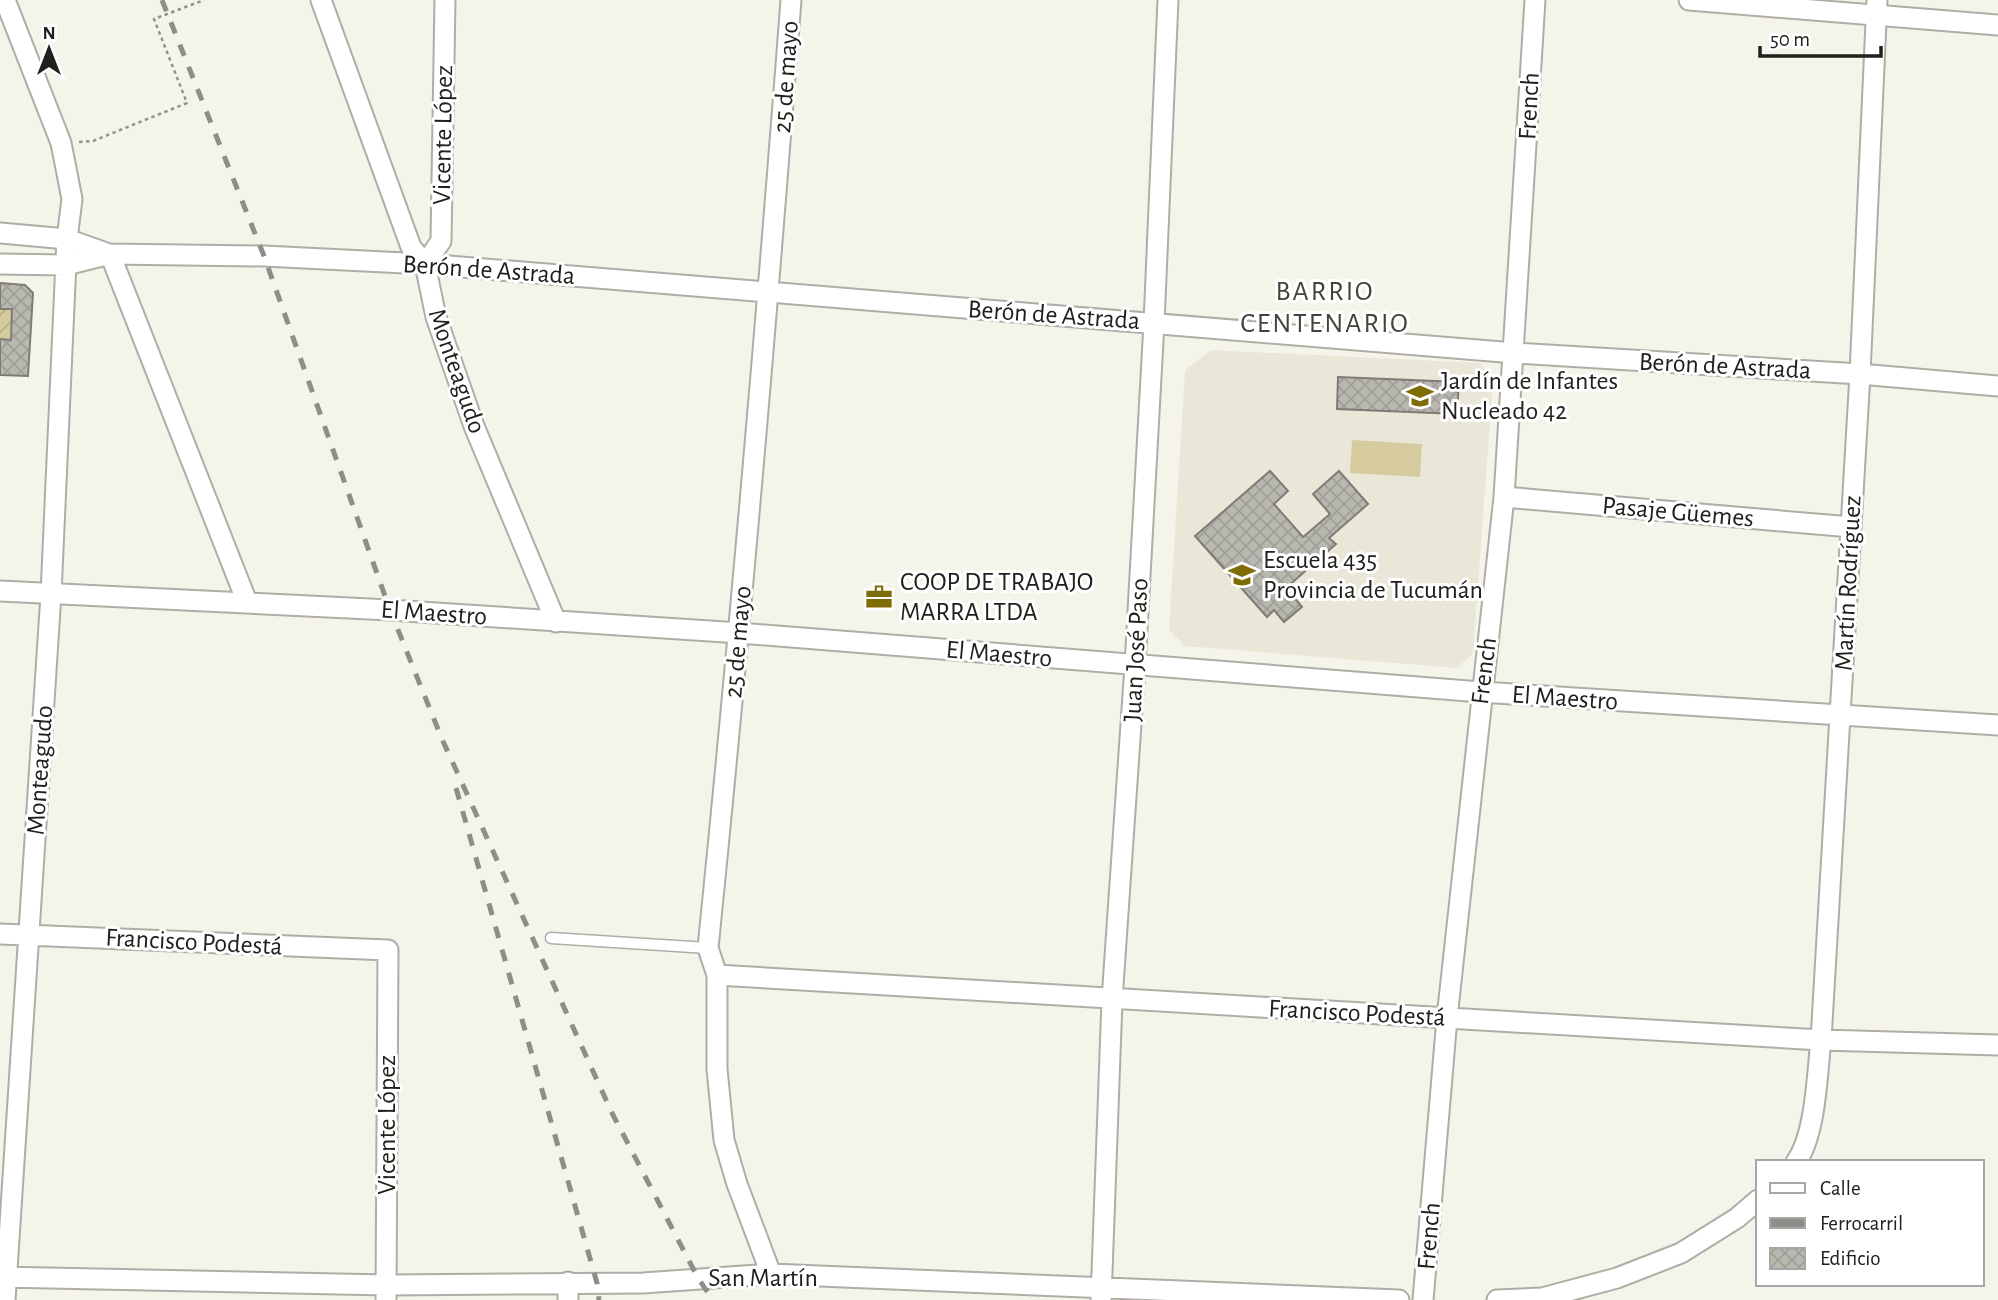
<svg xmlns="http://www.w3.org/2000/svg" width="1998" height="1300" font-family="'Alegreya Sans',sans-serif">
<defs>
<pattern id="garden-furrows" width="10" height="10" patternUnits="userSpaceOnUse" patternTransform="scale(1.75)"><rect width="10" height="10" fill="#d5cb9e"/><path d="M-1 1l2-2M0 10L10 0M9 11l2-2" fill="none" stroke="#b7ae88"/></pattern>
<pattern id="building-cross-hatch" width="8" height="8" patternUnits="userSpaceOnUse" patternTransform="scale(1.75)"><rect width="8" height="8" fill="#b9b8b0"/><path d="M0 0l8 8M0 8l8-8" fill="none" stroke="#9f9e97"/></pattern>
</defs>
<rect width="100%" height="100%" fill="#f5f4eb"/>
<path fill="#ebe7d8" d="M1211 350 1481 363 1493 381 1473 653 1457 668 1185 646 1169 630 1185 370Z"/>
<path fill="#d5cb9e" d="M1352 440 1422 444 1420 477 1350 473Z"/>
<path fill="url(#garden-furrows)" d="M0 309H12L11 340 0 339Z"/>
<path fill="url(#building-cross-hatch)" stroke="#7e7c75" stroke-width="2" d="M0 283 25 285 33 293 28 376 0 375V339L11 340 12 309H0Z
M1338 377 1459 382 1457 414 1337 409Z
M1270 471 1288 491 1274 504 1303 537 1330 514 1313 494 1339 471 1368 504 1329 538 1336 544 1286 588 1302 607 1284 622 1274 610 1267 617 1195 536Z"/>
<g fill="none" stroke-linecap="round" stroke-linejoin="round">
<defs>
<path id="service" d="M551 938 708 948"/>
<path id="minor" d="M5 0 61 143 72 199 67 239 51 594 5 1300
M321 0 411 247 425 264 436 317 474 426 556 622
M1689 0 1998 25
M0 233 67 239 109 254
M110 254 247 602
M0 264 66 265 110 254 264 256 425 264 1515 353 1860 374 1998 386
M425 264 441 241 445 0
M1504 497 1851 527
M0 591 390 610 740 633 1481 692 1998 725
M0 934 388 950 386 1300
M717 975 1821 1040 1998 1045
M1796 1162C1816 1134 1817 1074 1821 1040L1860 374 1877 0
M771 1274 737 1184 724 1140 717 1069V975L708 948C740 632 767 316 791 0
M0 1277 387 1285 643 1283 771 1274 1399 1300
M568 1282V1300
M1101 1300 1112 1000 1135 666 1154 323 1168 0
M1423 1300 1447 1018 1504 497 1535 0
M1497 1300 1542 1298 1617 1278 1681 1253 1737 1218 1758 1200"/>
</defs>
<use href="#service" stroke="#afada5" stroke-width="13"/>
<use href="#minor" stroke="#afada5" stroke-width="23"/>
<path stroke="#93928c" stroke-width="2.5" stroke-dasharray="3.5 3.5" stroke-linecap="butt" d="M79 142 93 141 187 103 154 19 204 0"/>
<use href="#service" stroke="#fff" stroke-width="10"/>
<use href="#minor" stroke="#fff" stroke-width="19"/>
<path stroke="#8e8d87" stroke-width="5" stroke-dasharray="12 12" stroke-linecap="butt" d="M162 0 264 256 390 610 442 739 612 1113 698 1278 713 1300
M456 788 597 1283 599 1300"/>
</g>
<defs>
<symbol id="school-bare" viewBox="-9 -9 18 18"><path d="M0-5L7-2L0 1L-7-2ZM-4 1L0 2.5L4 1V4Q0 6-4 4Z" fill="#7e6c05" stroke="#fff" stroke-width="2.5" paint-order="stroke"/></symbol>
<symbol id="office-bare" viewBox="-9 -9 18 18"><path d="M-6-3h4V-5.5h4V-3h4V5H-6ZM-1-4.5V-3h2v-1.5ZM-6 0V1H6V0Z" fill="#7e6c05" stroke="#fff" stroke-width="2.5" paint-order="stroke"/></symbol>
</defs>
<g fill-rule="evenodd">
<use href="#school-bare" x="1401" y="377" width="38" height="38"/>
<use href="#school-bare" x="1223" y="556" width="38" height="38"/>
<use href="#office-bare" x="860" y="578" width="38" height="38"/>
</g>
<g text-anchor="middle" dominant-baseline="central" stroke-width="6" stroke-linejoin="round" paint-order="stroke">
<g font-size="26" fill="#21201d" stroke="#fff">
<text transform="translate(786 77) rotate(-86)">25 de mayo</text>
<text transform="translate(1529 106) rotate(-87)">French</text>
<text transform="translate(443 135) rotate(-89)">Vicente López</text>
<text transform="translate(489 270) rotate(4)">Berón de Astrada</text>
<text transform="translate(1054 315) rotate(4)">Berón de Astrada</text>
<text transform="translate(1725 366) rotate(3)">Berón de Astrada</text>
<text transform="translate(457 371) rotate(71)">Monteagudo</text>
<text transform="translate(1678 512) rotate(5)">Pasaje Güemes</text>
<text transform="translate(1848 583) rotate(-87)">Martín Rodríguez</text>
<text transform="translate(434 613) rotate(4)">El Maestro</text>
<text transform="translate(738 642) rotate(-85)">25 de mayo</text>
<text transform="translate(1136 650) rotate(-87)">Juan José Paso</text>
<text transform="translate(999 654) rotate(5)">El Maestro</text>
<text transform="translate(1484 671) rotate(-83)">French</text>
<text transform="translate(1565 698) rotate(4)">El Maestro</text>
<text transform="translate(40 770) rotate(-86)">Monteagudo</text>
<text transform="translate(194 942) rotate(3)">Francisco Podestá</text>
<text transform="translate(1357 1013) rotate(3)">Francisco Podestá</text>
<text transform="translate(387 1125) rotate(-90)">Vicente López</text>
<text transform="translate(1429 1236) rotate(-85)">French</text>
<text x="763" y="1278">San Martín</text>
</g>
<g font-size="26" fill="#21201d" stroke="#fff" text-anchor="start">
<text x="1441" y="381">Jardín de Infantes<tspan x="1441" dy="30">Nucleado 42</tspan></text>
<text x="1263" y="560">Escuela 435<tspan x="1263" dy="30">Provincia de Tucumán</tspan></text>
<text x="900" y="582">COOP DE TRABAJO<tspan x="900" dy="30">MARRA LTDA</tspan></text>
</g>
<g font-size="28" letter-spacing="2" fill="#43423b" stroke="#fff">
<text x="1325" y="292">BARRIO<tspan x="1325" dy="32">CENTENARIO</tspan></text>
</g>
</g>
<rect x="1756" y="1160" width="228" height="126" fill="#ffffff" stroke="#a6a6a5" stroke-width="2"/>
<rect x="1770" y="1183" width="35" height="10" fill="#ffffff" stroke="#a6a6a5" stroke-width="2"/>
<text x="1820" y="1195" font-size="21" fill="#21201d">Calle</text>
<rect x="1770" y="1218" width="35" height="10" fill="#8e8d87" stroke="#a6a6a5" stroke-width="2"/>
<text x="1820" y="1230" font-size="21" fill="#21201d">Ferrocarril</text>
<rect x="1770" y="1248" width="35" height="21" fill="url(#building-cross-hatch)" stroke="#a6a6a5" stroke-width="2"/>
<text x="1820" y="1265" font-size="21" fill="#21201d">Edificio</text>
<g transform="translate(49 49)" stroke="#ffffff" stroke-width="5" paint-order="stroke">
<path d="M0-5L12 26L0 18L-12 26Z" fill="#21201d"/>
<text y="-10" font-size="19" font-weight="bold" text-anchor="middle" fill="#21201d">N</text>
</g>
<path d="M1760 46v10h121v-10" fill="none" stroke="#21201d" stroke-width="3.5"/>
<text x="1770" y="46" font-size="21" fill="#21201d" stroke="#ffffff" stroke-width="5" paint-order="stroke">50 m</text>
</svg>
